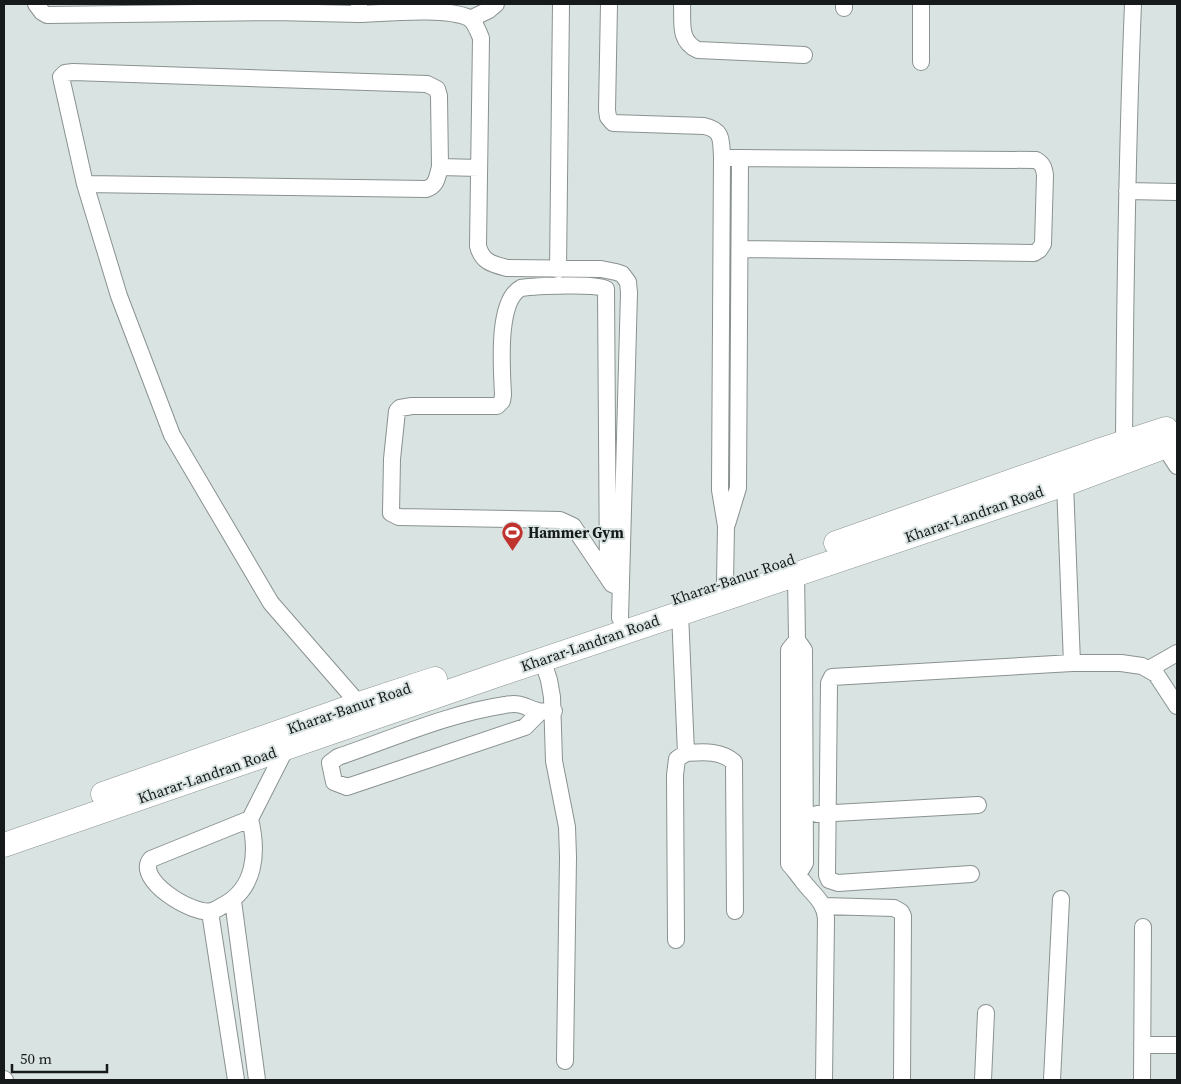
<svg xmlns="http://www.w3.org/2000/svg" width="1181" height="1084" font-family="'Source Serif 4',serif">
<rect width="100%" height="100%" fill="#d9e3e2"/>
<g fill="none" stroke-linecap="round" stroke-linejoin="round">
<defs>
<path id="minor" d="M36 4 42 12 47 15 274 12 359 14
M359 4V14C386 13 447 7 469 18 475 22 478 31 481 38L478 246C482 262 492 264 507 268L601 269 616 272 622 274 628 282 629 293 620 618
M609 4 607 110 608 117 613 123 704 126C723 130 721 140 722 157L720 490 726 526 725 583
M682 4C683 22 678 41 698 50L804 55
M844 4V8
M470 19 489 10 496 4
M921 62V4
M85 184 426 189C437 186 437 177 440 167
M1127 191 1177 192
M740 249 1034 253 1039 250 1043 244 1045 175C1044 168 1043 164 1036 160L740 158
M558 270 561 4
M1161 439 1164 446 1177 466
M1125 451 1124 442C1125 296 1127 150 1133 4
M1065 484 1072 663
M727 524 738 488 740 158H730
M796 574 797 640 789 650V864C795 870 797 874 802 880 812 894 824 900 826 918L824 1080
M608 578 573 526 560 520 399 517 391 513 392 459 397 411 400 408 412 406H497L502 401 503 395C502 370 496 301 521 288 534 286 600 283 606 289L608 578 612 584 621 588
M680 613 686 753C703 752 720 750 734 762L735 911
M797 640 804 650 805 863 799 873
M542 659 549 680 552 697 554 761 567 827 568 857 565 1061
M1149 669 1177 653
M362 711 359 704 271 603 172 435 119 296 85 184 61 77 65 73 73 72 427 84 437 89 439 96 440 167 479 168
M540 712 525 727 347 787 334 782 330 763 338 757C391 739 450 713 505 705 521 702 524 707 538 711 543 712 549 711 554 711
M817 814 978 805
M250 819 151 859C134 879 193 916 212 911 215 910 219 908 222 906 256 889 258 852 250 819L286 748
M971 874 838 883 829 880 827 875 829 683 832 677 1072 663H1121L1142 666 1156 674 1177 706
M233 901 257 1080
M824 906 894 908 901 912 903 916 902 1080
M210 912 236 1080
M676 940 675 775 677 759 686 753
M1142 1045H1177
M4 1079 5 1080
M983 1080 986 1013
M1052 1080 1061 899
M1142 1080 1143 927"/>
<path id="highway" d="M836 543 1098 451 1166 429
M103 794 359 704 435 679
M4 845 503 673 1065 484 1177 442"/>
</defs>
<use href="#minor" stroke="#8a9291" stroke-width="18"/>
<use href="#highway" stroke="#8a9291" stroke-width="25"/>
<use href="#minor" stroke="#fff" stroke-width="16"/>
<use href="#highway" stroke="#fff" stroke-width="24"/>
</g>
<defs>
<symbol id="stadium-pin" viewBox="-11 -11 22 30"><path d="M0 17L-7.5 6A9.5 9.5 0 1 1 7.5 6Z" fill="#c0322d" stroke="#d9e3e2"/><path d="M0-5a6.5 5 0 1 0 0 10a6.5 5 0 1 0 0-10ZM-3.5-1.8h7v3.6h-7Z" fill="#fff"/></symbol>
</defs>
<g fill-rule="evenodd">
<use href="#stadium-pin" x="500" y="520" width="25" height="34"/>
</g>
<g text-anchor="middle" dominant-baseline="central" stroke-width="4" stroke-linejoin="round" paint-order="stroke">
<g font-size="15" fill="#171a1a" stroke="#d9e3e2">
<text transform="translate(974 514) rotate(-19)">Kharar-Landran Road</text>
<text transform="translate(733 579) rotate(-19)">Kharar-Banur Road</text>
<text transform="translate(590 643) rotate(-19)">Kharar-Landran Road</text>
<text transform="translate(349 708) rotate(-19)">Kharar-Banur Road</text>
<text transform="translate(207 775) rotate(-19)">Kharar-Landran Road</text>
</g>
<g font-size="15" font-weight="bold" fill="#171a1a" stroke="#d9e3e2" text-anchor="start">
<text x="528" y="532">Hammer Gym</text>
</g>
</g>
<rect width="1181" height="1084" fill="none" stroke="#171a1a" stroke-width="10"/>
<path d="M12 1064v8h95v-8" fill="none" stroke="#171a1a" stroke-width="2.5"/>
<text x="20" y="1064" font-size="15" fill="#171a1a" stroke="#d9e3e2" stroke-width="4" paint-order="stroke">50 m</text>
</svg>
